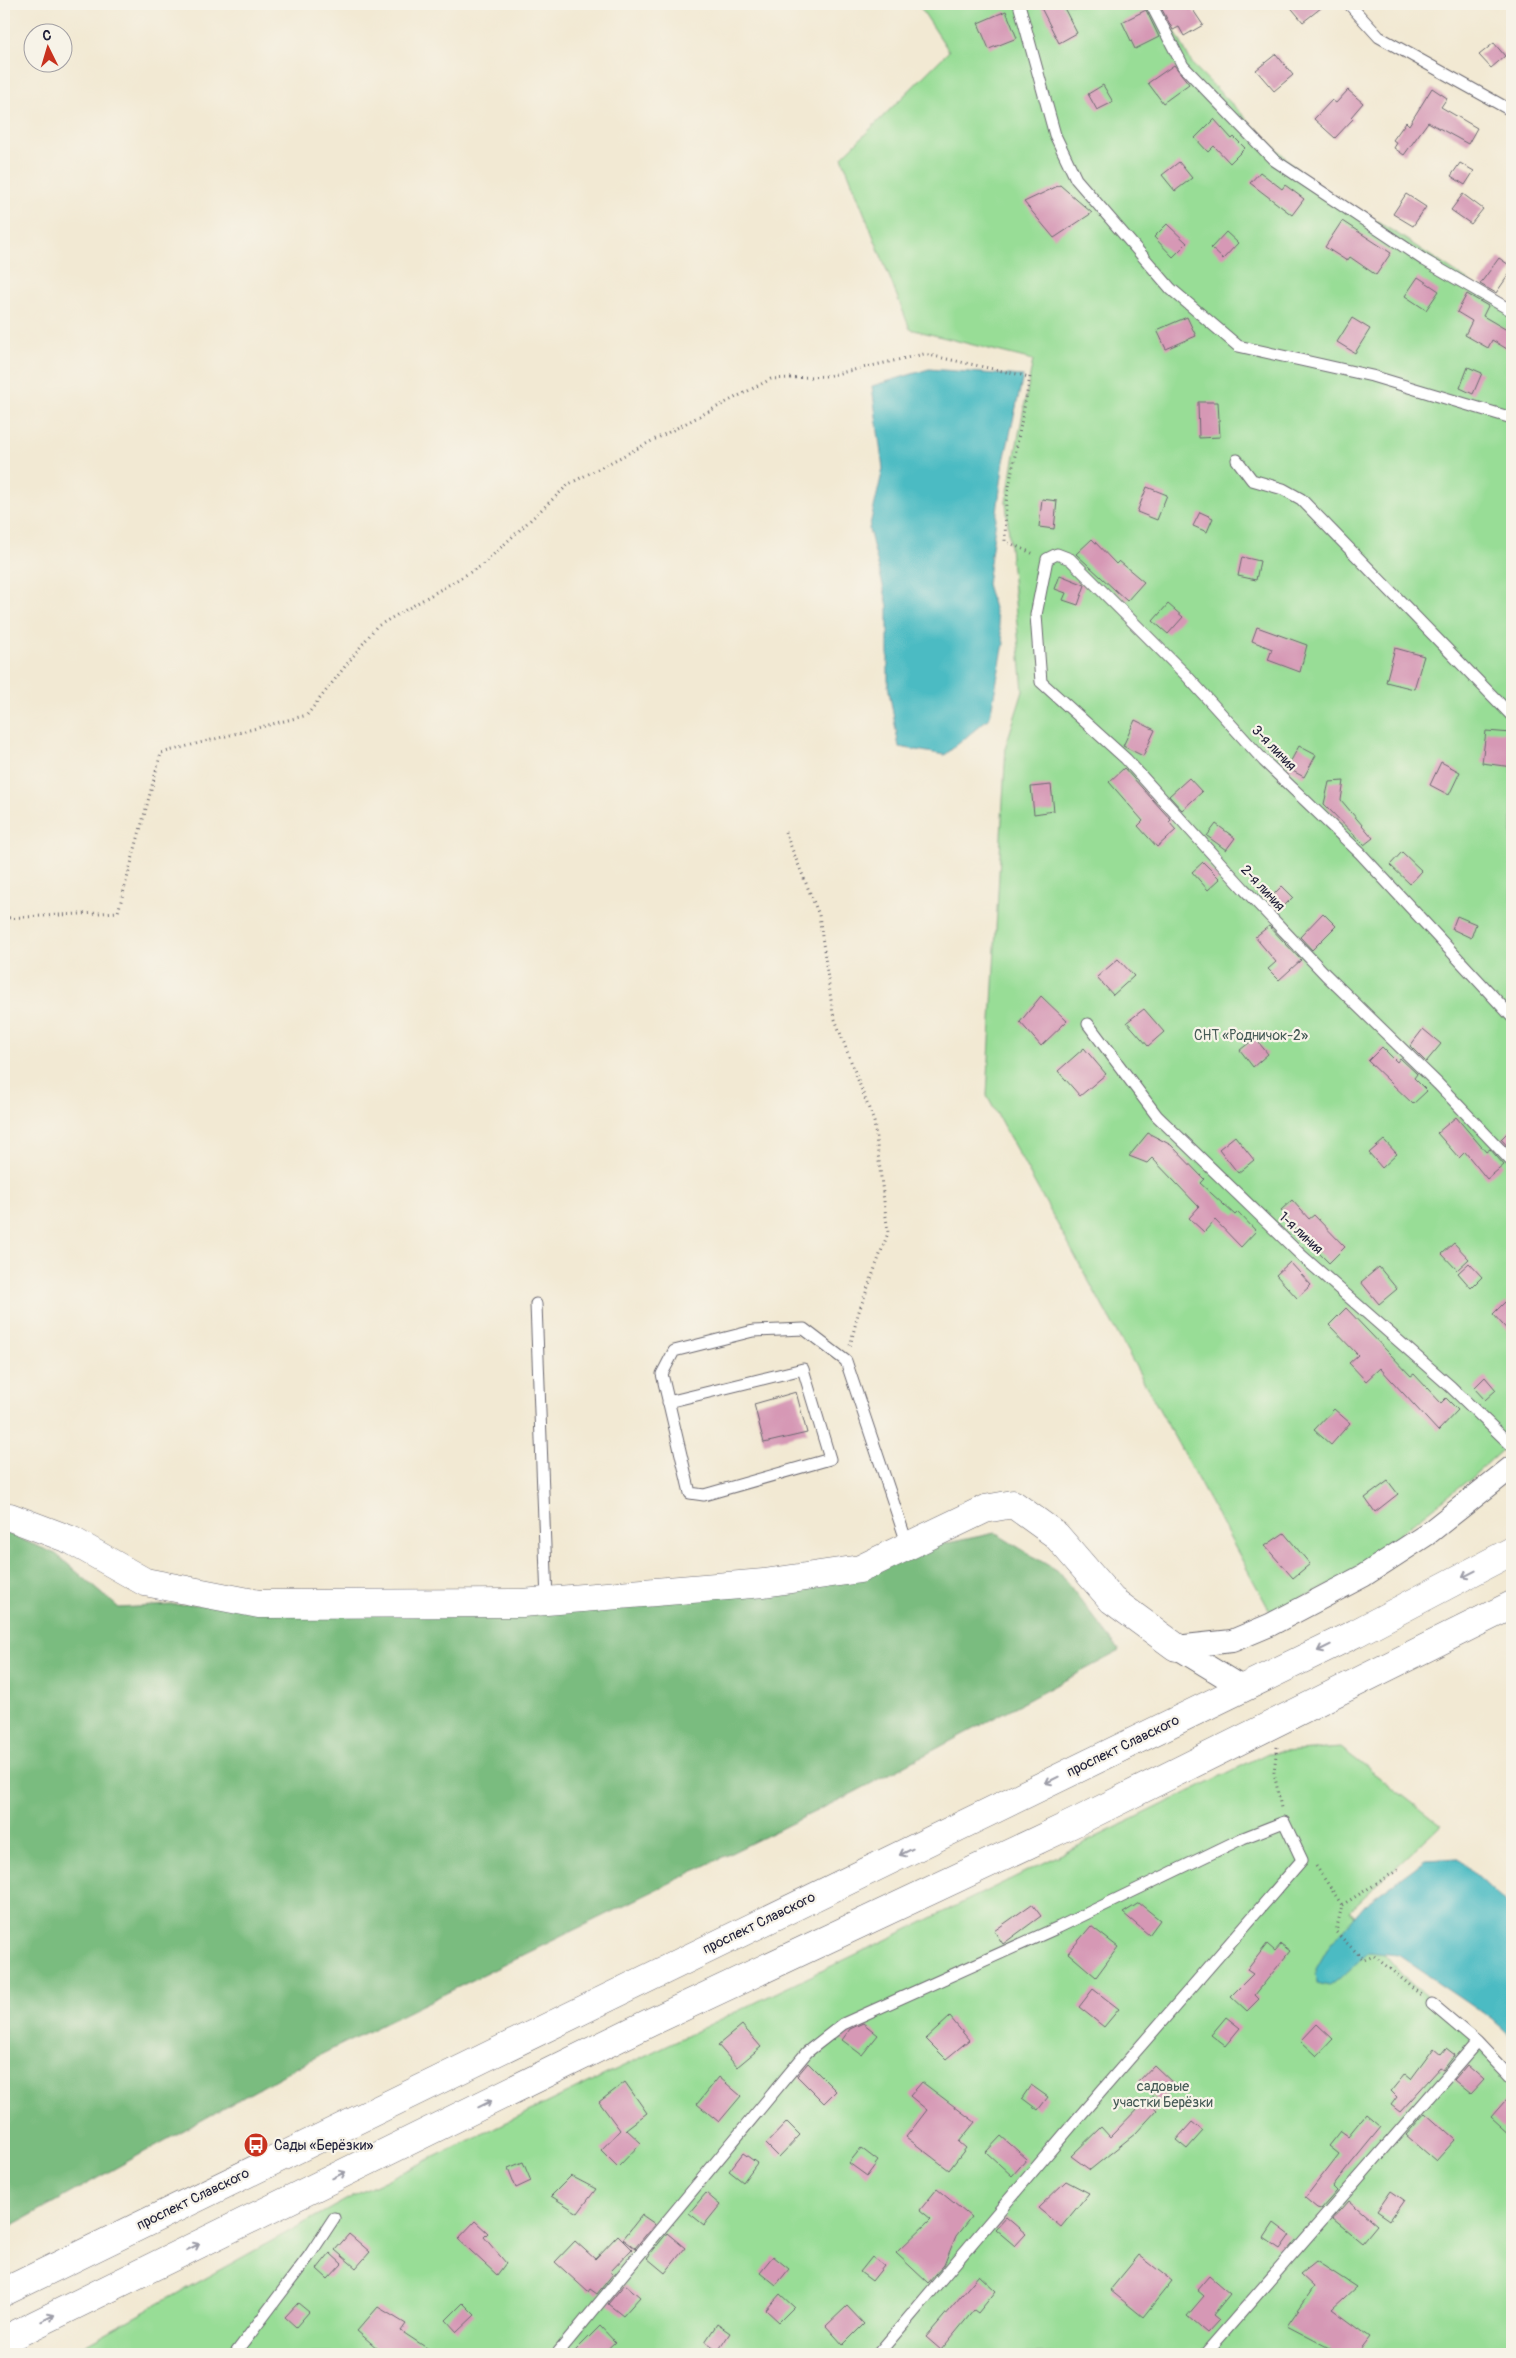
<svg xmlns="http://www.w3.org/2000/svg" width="1516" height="2358" font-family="Pangolin,sans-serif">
<rect width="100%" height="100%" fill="#f7f3e8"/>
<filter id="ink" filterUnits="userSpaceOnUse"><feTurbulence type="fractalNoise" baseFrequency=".02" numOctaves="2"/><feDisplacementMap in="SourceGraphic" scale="10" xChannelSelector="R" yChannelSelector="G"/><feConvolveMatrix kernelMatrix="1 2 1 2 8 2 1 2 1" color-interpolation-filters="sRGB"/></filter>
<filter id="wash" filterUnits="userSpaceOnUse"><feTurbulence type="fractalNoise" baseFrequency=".0096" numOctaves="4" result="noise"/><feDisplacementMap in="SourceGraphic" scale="20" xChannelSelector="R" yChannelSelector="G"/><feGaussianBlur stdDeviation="1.12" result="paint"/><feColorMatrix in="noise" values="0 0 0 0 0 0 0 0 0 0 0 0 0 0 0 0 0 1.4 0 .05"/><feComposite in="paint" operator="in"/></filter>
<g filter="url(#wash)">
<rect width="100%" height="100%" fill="#f2e9d3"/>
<path fill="#98dd96" stroke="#5d8068" d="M918 4H1160L1193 65 1314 186 1396 233 1512 310V1441L1471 1478 1338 1582 1270 1611 987 1096 1006 745 1023 691 1006 502 1033 360 910 329 842 157 949 51Z
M1341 1748 1441 1825 1349 1911 1401 1975 1512 2069V2354H68L353 2196 919 1924 1268 1753Z"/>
<path fill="#7abc7f" stroke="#4e6f5d" d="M4 1532 56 1554 119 1608 188 1604 397 1612 658 1598 924 1548 995 1533 1059 1572 1120 1651 855 1792 312 2059 4 2230Z"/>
<path fill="#4cbbc3" stroke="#376e7f" d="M929 369 1023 376 1004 461 987 584 1004 643 990 717 945 755 899 747 888 685V606L869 529 883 469 872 386Z
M1458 1858 1512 1909V2037L1492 2019 1398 1955 1368 1952 1342 1977 1329 1986 1317 1983 1316 1969 1329 1946 1364 1905 1425 1860Z"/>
<g id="blocks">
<path fill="#d698b5" d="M1039 4H1062L1077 33 1059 43Z
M1159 4H1189L1203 25 1184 36 1179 27 1173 30Z
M1288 4H1326L1303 22Z
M1146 10 1159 37 1135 49 1122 22Z
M1006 11 1017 38 989 49 978 23Z
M1494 43 1505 56 1491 68 1479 55Z
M1276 54 1293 75 1274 91 1256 70Z
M1174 65 1189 84 1163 103 1148 83Z
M1103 85 1113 102 1097 110 1088 94Z
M1432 88 1447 98 1441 107 1477 128 1468 144 1428 122 1404 155 1394 148 1397 143 1393 140 1406 122 1409 125Z
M1348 90 1363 103 1351 117 1353 119 1335 138 1314 119 1332 100 1336 103Z
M1214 119 1232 139 1234 137 1245 148 1230 163 1214 146 1208 152 1195 138Z
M1179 162 1192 178 1175 191 1162 175Z
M1460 163 1474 171 1465 185 1451 176Z
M1260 172 1282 189 1285 185 1304 199 1292 215 1250 183Z
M1060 185 1092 213 1054 238 1024 202Z
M1406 194 1426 207 1413 226 1393 214Z
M1463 194 1483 209 1471 224 1451 210Z
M1342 221 1391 253 1376 275 1350 257 1347 261 1325 247Z
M1167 224 1187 243 1173 257 1154 237Z
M1226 232 1238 243 1223 259 1211 248Z
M1499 258 1512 267V270L1496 293 1480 284Z
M1418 277 1439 291 1426 310 1405 296Z
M1467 294 1488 306 1483 316 1512 333V352L1492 340 1488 348 1465 335 1472 321 1457 312Z
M1187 317 1196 336 1166 349 1157 330Z
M1352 318 1370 329 1355 353 1337 342Z
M1468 367 1482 373 1473 394 1460 388Z
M1198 402H1218L1220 437 1199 438Z
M1147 487 1167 495 1157 520 1137 512Z
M1042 499 1057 501 1054 529 1039 527Z
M1200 512 1213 518 1207 532 1193 526Z
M1092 539 1116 564 1119 561 1144 582 1127 601 1076 554Z
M1242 557 1260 561 1256 580 1238 576Z
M1060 575 1085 585 1078 605 1063 600 1066 593 1055 589Z
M1168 604 1183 617 1168 634 1153 621Z
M1257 627 1307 645 1300 672 1268 660 1272 649 1252 641Z
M1395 648 1424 656 1414 689 1386 682Z
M1135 720 1155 730 1143 756 1123 746Z
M1486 731 1512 733V767L1482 763Z
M1299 746 1316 755 1304 777 1287 768Z
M1441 762 1460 772 1449 795 1430 785Z
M1124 768 1171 820 1169 822 1176 830 1157 847 1138 826 1143 821 1109 782Z
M1189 778 1202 792 1182 810 1169 796Z
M1344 781 1341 800 1373 838 1364 845 1324 804 1329 782Z
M1051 785 1054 811 1034 814 1031 787Z
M1216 824 1235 838 1226 850 1207 836Z
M1402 852 1422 871 1410 884 1390 865Z
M1203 862 1220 879 1208 890 1192 872Z
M1282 886 1293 897 1278 912 1267 901Z
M1323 913 1336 926 1312 950 1300 937Z
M1457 916 1476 924 1471 938 1452 929Z
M1269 926 1301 960 1279 980 1268 969 1276 962 1255 937Z
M1118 959 1134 976 1113 995 1097 977Z
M1041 996 1067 1021 1041 1046 1020 1022Z
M1144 1009 1164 1032 1148 1046 1127 1022Z
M1423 1029 1441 1044 1426 1062 1410 1046Z
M1255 1038 1268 1054 1253 1067 1240 1050Z
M1382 1047 1397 1062 1400 1058 1417 1074 1414 1078 1427 1091 1413 1104 1368 1061Z
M1084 1048 1106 1074 1080 1096 1058 1071Z
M1456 1117 1486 1152 1490 1149 1504 1165 1487 1179 1465 1152 1459 1158 1437 1133Z
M1512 1128V1151L1501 1139Z
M1148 1133 1171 1145 1204 1179 1200 1183 1235 1215 1238 1212 1256 1231 1241 1247 1215 1220 1204 1232 1189 1218 1199 1207 1152 1158 1147 1163 1129 1156Z
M1235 1136 1254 1160 1238 1173 1219 1149Z
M1384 1140 1397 1154 1382 1168 1369 1153Z
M1292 1200 1309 1219 1314 1215 1345 1247 1329 1263 1286 1220 1288 1218 1281 1210Z
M1454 1243 1469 1259 1457 1270 1442 1254Z
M1290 1262 1311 1285 1297 1298 1276 1275Z
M1469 1263 1482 1277 1471 1288 1458 1273Z
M1379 1267 1397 1289 1379 1304 1361 1282Z
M1505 1302 1512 1310V1335L1493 1314Z
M1346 1308 1411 1376 1414 1374 1441 1403 1446 1398 1458 1410 1438 1431 1380 1368 1366 1381 1349 1363 1358 1355 1329 1325Z
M1485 1377 1496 1390 1485 1400 1474 1388Z
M796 1392 807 1433 764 1443 754 1404Z
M1334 1409 1350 1423 1331 1445 1314 1430Z
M1388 1481 1398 1494 1375 1512 1365 1498Z
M1284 1533 1310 1564 1293 1578 1265 1546Z
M1139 1903 1160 1920 1149 1935 1123 1913Z
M1032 1904 1041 1916 1003 1944 994 1931Z
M1091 1926 1118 1947 1096 1977 1068 1953Z
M1267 1944 1275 1951 1281 1944 1290 1951 1255 1995 1259 1999 1247 2011 1231 1996 1253 1974 1247 1970Z
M1093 1989 1119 2009 1104 2027 1079 2007Z
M950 2017 969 2040 946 2059 926 2039Z
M1226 2017 1240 2028 1225 2046 1211 2035Z
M863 2023 878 2035 862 2055 842 2040 850 2029Z
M1317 2024 1333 2039 1317 2056 1301 2041Z
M742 2025 761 2047 737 2067 718 2045Z
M1434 2048 1441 2054 1446 2048 1455 2055 1443 2070 1440 2068 1400 2112 1391 2105 1397 2097 1391 2091 1405 2074 1411 2079Z
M808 2063 836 2091 824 2103 797 2076Z
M1154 2065 1175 2085 1159 2102 1138 2082Z
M1467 2065 1484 2080 1471 2094 1454 2080Z
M719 2077 741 2096 719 2122 697 2104Z
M625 2082 647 2113 626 2129 641 2143 618 2167 601 2150 620 2130 599 2102Z
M922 2082 975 2122 959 2142 966 2148 949 2170 906 2137 927 2110 910 2096Z
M1031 2085 1048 2097 1038 2110 1022 2098Z
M1512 2093V2136L1491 2117Z
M1146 2100 1157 2110 1136 2133 1090 2170 1071 2156 1101 2127 1110 2137Z
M1425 2113 1455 2140 1436 2161 1406 2135Z
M1366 2114 1381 2127 1345 2171 1333 2187 1337 2191 1321 2209 1317 2208 1305 2198 1339 2154 1329 2146 1341 2131 1348 2136Z
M787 2122 800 2135 779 2157 766 2144Z
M1192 2122 1203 2131 1187 2149 1176 2140Z
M1001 2136 1027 2159 1012 2176 986 2152Z
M861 2148 878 2161 867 2176 849 2163Z
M743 2153 757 2163 743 2182 729 2171Z
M523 2162 531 2181 516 2188 508 2168Z
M571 2176 596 2189 578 2213 551 2196Z
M1066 2181 1089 2193 1061 2227 1038 2208Z
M937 2189 971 2217 956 2236 944 2265 928 2283 896 2253 931 2219 920 2210Z
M1391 2191 1404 2200 1390 2220 1377 2211Z
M706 2193 720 2205 704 2225 689 2213Z
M1349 2201 1377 2225 1362 2243 1333 2219Z
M642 2215 655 2224 635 2248 623 2239Z
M1006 2217 1026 2234 1015 2246 995 2229Z
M475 2221 488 2233 484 2237 506 2263 497 2275 458 2239Z
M1274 2223 1290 2235 1280 2249 1264 2238Z
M667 2233 685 2248 665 2273 647 2258Z
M349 2234 370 2252 356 2268 335 2250Z
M618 2235 632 2249 610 2272 613 2274 597 2294 590 2289 588 2292 555 2262 575 2241 595 2259Z
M330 2253 342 2264 328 2279 317 2269Z
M1139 2255 1172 2281 1143 2317 1110 2290Z
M773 2256 789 2269 776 2285 760 2272Z
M872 2257 884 2266 872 2281 860 2272Z
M1316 2261 1356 2287 1332 2309 1370 2337 1357 2354H1327L1331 2349 1287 2326 1314 2287 1300 2274Z
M979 2275 996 2291 978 2313 974 2310 941 2350 926 2337Z
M1209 2276 1230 2294 1213 2315 1219 2320 1207 2333 1187 2316 1204 2296 1197 2290Z
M625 2284 640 2297 623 2316 608 2304Z
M780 2294 794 2307 779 2322 766 2310Z
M298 2303 309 2312 296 2327 285 2317Z
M463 2303 475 2315 457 2332 446 2320Z
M847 2306 864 2324 843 2345 826 2326Z
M378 2307 406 2324 401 2331 436 2354H384L357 2331Z
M717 2324 730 2333 718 2351 705 2342Z
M600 2326 615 2342 602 2354H572Z"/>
</g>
</g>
<g filter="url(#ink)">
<use href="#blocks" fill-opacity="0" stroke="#6b6870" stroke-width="1"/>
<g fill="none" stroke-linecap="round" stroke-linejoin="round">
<defs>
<path id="service" d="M1019 4 1055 135 1076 179 1171 289 1238 346 1372 376 1512 418
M1151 4 1183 66 1274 160 1424 260 1512 311
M1349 4 1379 37 1512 111
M1237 460 1252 480 1283 489 1301 499 1512 716
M1512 1017 1360 853 1264 761 1186 675 1070 559 1057 554 1047 559 1036 615 1041 682 1126 759 1244 889 1326 975 1438 1084 1512 1162
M1088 1024 1157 1116 1302 1256 1451 1387 1512 1446
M536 1304 547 1601
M668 1402 803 1369 830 1459 704 1495 690 1493 662 1374 674 1351 753 1331 804 1329 846 1361 908 1546
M1432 2004 1477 2042 1512 2079
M235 2354 309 2256 334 2218
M557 2354 807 2052 843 2024 1059 1927 1243 1838 1284 1822 1302 1860 1078 2118 878 2354
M1205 2354 1477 2042"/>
<path id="minor" d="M1176 1647 1232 1641 1270 1625 1363 1576 1426 1535 1512 1467
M1176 1647 1243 1688"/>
<path id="tertiary" d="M4 1517H10L71 1540 145 1582 259 1604 522 1603 764 1583 860 1569 985 1509 1013 1504 1056 1535 1112 1600 1176 1647"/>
<path id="secondary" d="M4 2292 1356 1633 1512 1551
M4 2340 649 2023 1074 1823 1512 1605"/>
</defs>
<use href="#service" stroke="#6b6870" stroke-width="13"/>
<use href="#minor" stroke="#6b6870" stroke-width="24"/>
<use href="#tertiary" stroke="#6b6870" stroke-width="29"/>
<use href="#secondary" stroke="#6b6870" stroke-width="29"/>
<path stroke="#6b6870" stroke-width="3" stroke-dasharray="1 4" stroke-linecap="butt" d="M785 832 819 915 833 1014 874 1122 888 1233 858 1314 850 1346
M4 918 118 912 161 753 307 715 376 627 481 566 569 484 771 379 827 376 924 354 1030 377 1006 502 1005 541 1034 554
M1277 1747 1274 1772 1281 1808
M1316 1866 1342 1905 1336 1932 1364 1960 1374 1956 1422 1995
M1342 1905 1398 1870"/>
<use href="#service" stroke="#fff" stroke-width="11"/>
<use href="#minor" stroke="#fff" stroke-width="22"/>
<use href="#tertiary" stroke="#fff" stroke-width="28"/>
<use href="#secondary" stroke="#fff" stroke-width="28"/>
</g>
<defs><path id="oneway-shaft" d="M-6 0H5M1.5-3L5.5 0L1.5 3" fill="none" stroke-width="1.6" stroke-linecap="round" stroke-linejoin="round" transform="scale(1.25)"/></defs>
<g stroke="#9c9ca7">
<use href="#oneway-shaft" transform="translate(1469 1574) rotate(153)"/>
<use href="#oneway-shaft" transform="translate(1324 1648) rotate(154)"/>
<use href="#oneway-shaft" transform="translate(1052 1780) rotate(154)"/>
<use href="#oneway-shaft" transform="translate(906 1852) rotate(154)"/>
<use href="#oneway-shaft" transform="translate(485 2104) rotate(-26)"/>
<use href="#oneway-shaft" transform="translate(339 2175) rotate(-26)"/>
<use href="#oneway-shaft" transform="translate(193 2247) rotate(-26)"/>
<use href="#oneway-shaft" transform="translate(48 2318) rotate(-26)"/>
</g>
</g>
<defs>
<symbol id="bus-disc" viewBox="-11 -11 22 22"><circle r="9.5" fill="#c8321e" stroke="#f7f3e8"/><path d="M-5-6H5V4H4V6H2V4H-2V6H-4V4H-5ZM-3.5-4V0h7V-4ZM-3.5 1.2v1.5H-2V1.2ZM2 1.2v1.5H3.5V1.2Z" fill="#fff"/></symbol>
</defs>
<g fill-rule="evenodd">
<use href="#bus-disc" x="242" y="2131" width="28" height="28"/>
</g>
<g text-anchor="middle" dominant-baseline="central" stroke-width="4.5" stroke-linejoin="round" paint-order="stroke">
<g font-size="14" fill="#22223b" stroke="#f7f3e8">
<text transform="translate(1274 748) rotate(46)">3-я линия</text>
<text transform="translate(1263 888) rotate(47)">2-я линия</text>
<text transform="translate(1301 1233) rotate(43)">1-я линия</text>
<text transform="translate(1123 1746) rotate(-26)">проспект Славского</text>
<text transform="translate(759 1923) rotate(-26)">проспект Славского</text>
<text transform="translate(193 2199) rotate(-26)">проспект Славского</text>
</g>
<g font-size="14" fill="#455a56" stroke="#f7f3e8">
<text x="1251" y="1035">СНТ «Родничок-2»</text>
<text x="1163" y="2086">садовые<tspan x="1163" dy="16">участки Берёзки</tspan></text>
</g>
<g font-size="14" fill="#22223b" stroke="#f7f3e8" text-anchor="start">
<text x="274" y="2145">Сады «Берёзки»</text>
</g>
</g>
<rect width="1516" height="2358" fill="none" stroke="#f7f3e8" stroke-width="20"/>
<g transform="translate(48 48) rotate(355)"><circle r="24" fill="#f7f3e8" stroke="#a29fa3"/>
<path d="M0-4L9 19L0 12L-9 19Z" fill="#c8321e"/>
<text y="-8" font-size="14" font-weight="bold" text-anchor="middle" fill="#22223b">С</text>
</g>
</svg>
